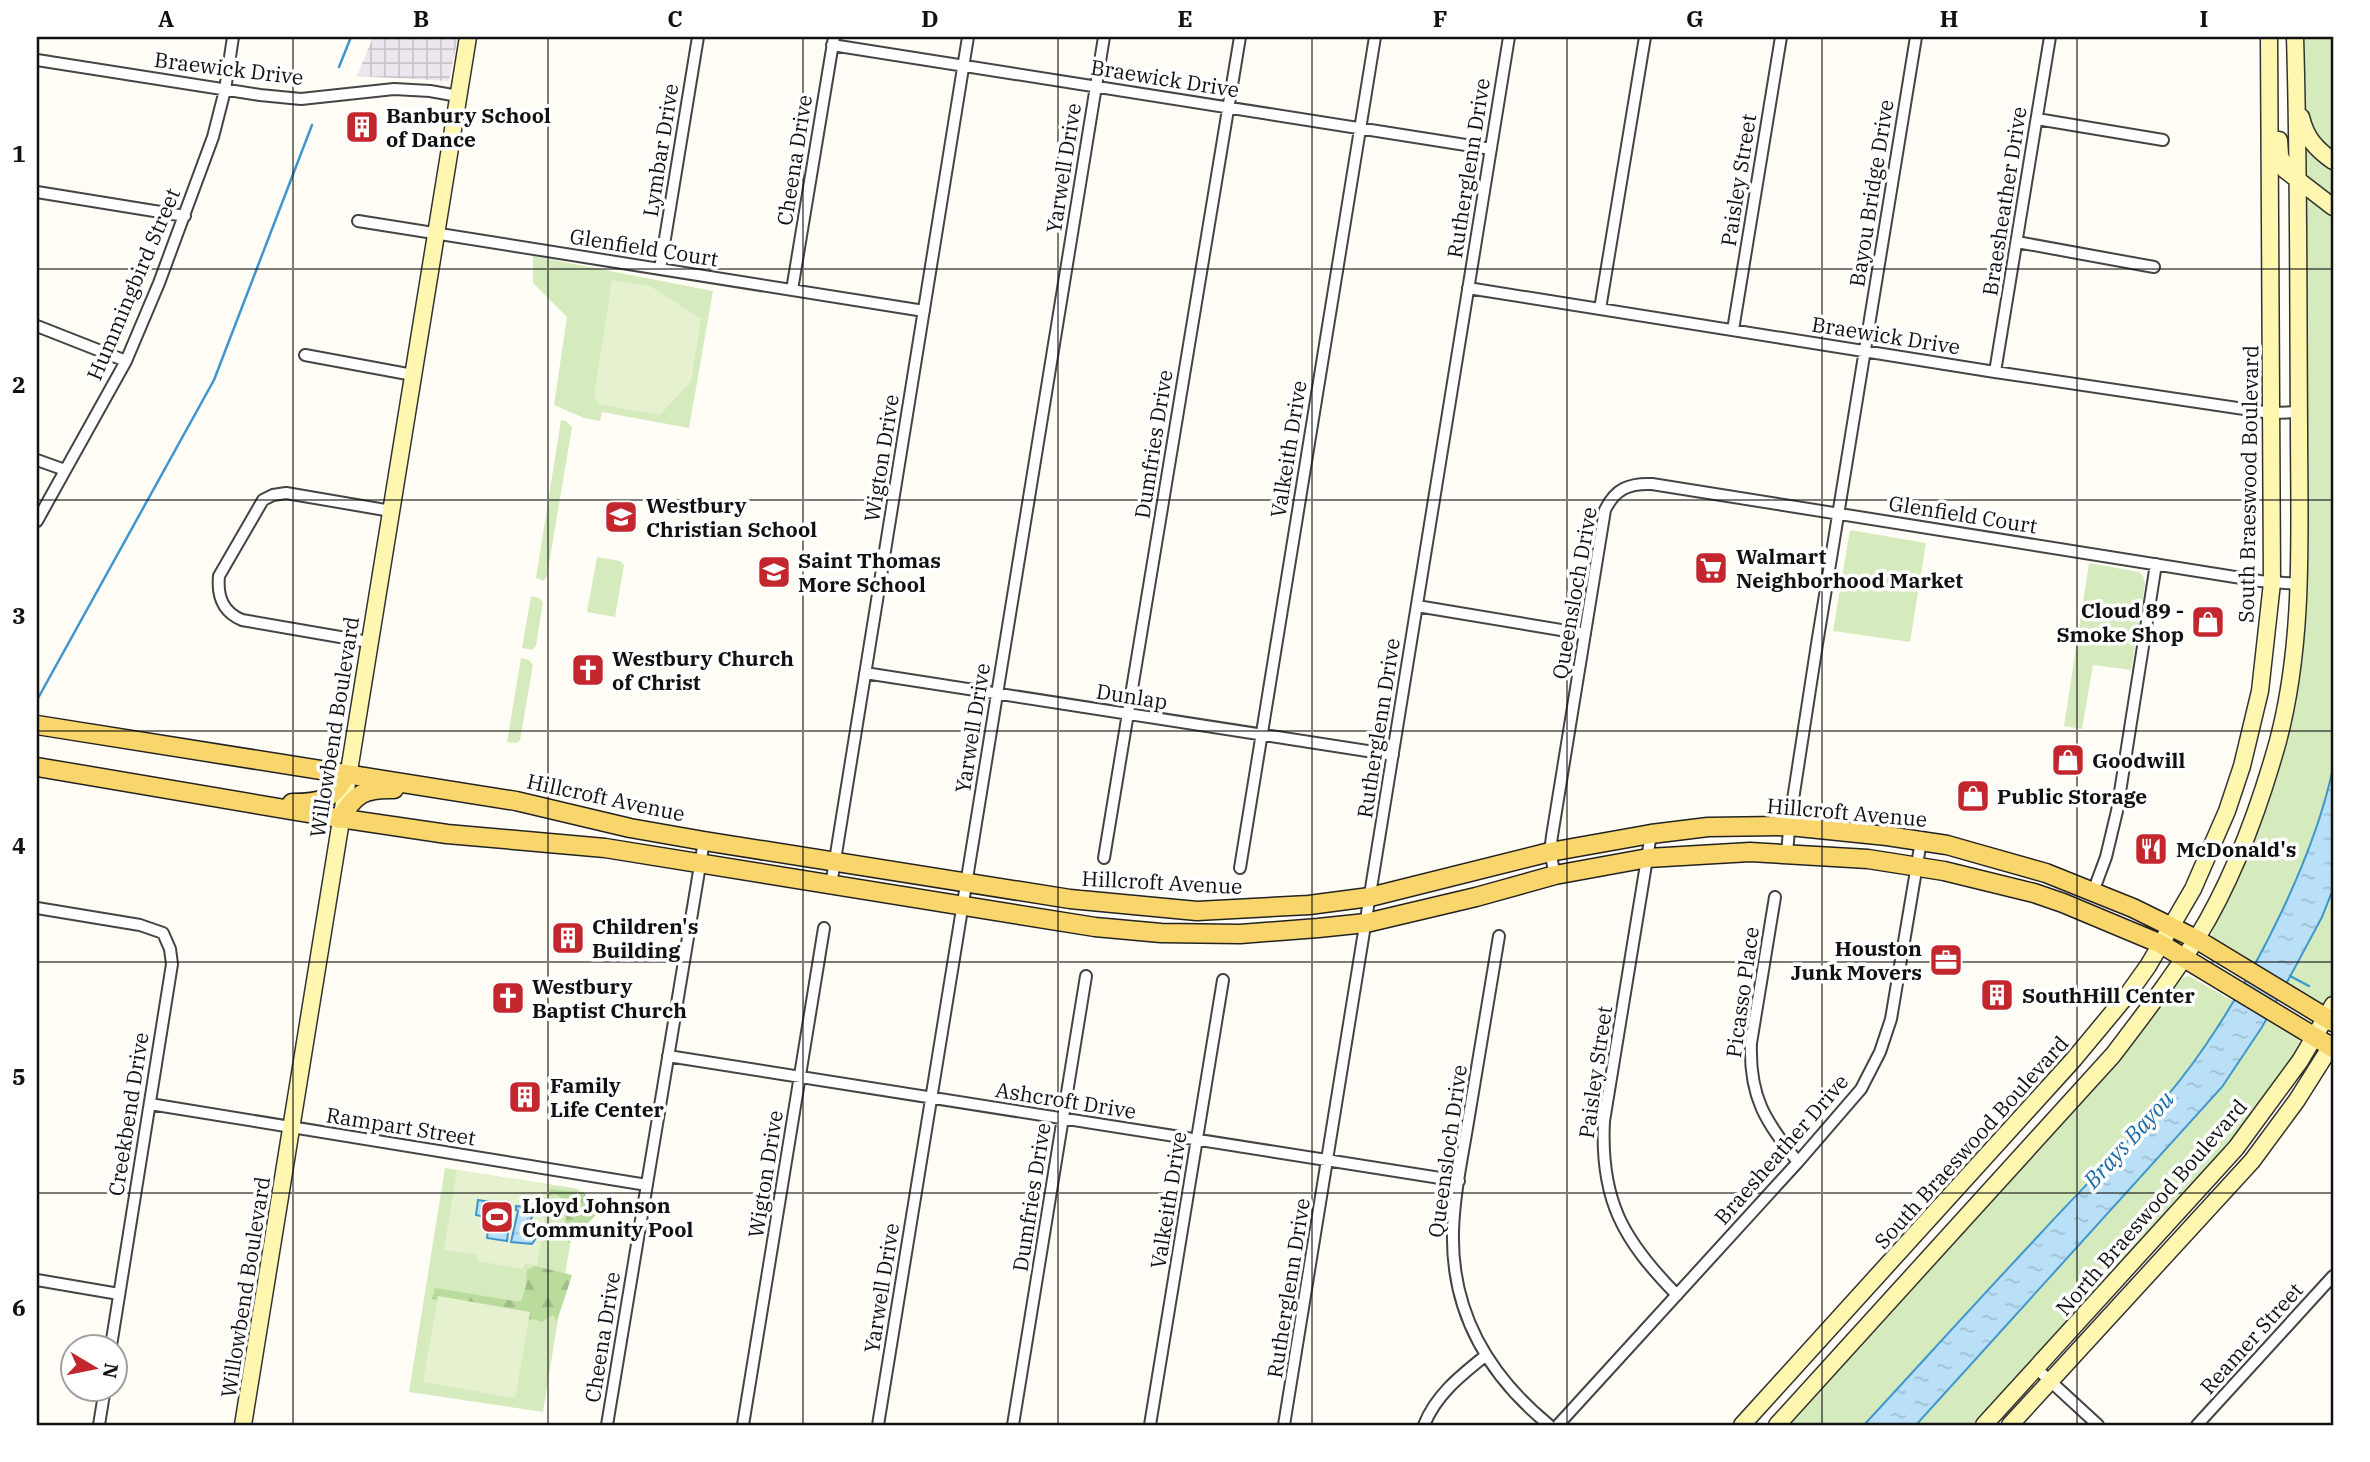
<svg xmlns="http://www.w3.org/2000/svg" width="2370" height="1462" font-family="'IBM Plex Serif',serif">
<defs>
<pattern id="industrial-grid" width="8" height="8" patternUnits="userSpaceOnUse" patternTransform="scale(1.75)"><rect width="8" height="8" fill="#eee6ef"/><path d="M0 4h8M4 0v8" fill="none" stroke="#cbc4cc"/></pattern>
<pattern id="forest-firs" width="22" height="20" patternUnits="userSpaceOnUse" patternTransform="scale(1.75)"><rect width="22" height="20" fill="#b9dc9c"/><path d="M5 1l3.5 6h-7zM16 11l3.5 6h-7z" fill="#9ebc85"/></pattern>
<pattern id="water-ripples" width="26" height="14" patternUnits="userSpaceOnUse" patternTransform="scale(1.75)"><rect width="26" height="14" fill="#b9e0f7"/><path d="M2 4q2-2 4 0t4 0M15 11q2-2 4 0t4 0" fill="none" stroke="#9ebfd3"/></pattern>
</defs>
<rect width="100%" height="100%" fill="#fffdf5"/>
<path fill="url(#industrial-grid)" d="M373 37H458L449 81 357 76Z"/>
<path fill="#d5ebbd" d="M2304 37H2333V995L2330 1000 2321 1004 2212 940 2211 935 2236 879 2302 644 2306 590Z
M533 256 713 291 689 428 602 412 600 421 584 418 554 405 567 317 533 283Z
M561 420 566 421 572 427 547 576 544 581 536 578Z
M1850 530 1926 543 1910 642 1833 631Z
M597 557 620 561 624 565 615 617 587 612Z
M2089 563 2139 572 2143 576 2145 584 2131 670 2093 665 2082 729 2064 726Z
M531 596 539 598 543 602 536 646 532 650 522 648Z
M521 658 529 660 533 665 520 740 517 743 507 742Z
M2189 976 2298 1038 2302 1046 2251 1123 1978 1425H1788L2109 1071 2163 1005 2181 978Z
M445 1168 579 1189 543 1412 409 1392Z"/>
<path fill="url(#forest-firs)" d="M496 1185 584 1192 596 1215 568 1243 564 1226 569 1204 555 1194 537 1199Z
M535 1266 572 1275 557 1321 553 1315 542 1322C530 1317 530 1321 521 1318 492 1310 462 1305 432 1299L435 1288 521 1302 526 1286 527 1270Z"/>
<path fill="#e6f2cf" d="M612 280 650 286 701 319 691 381 660 415 599 404 594 396Z
M457 1170 550 1185 537 1265 525 1263 523 1269 477 1261V1255L444 1250Z
M438 1296 530 1312 515 1398 423 1382Z"/>
<path fill="url(#water-ripples)" stroke="#3f96cf" stroke-width="2" d="M2333 768V889L2322 917 2286 984 2262 1027 2222 1087 1916 1425H1864C1923 1361 1981 1297 2040 1234 2095 1174 2159 1114 2205 1046 2257 970 2314 858 2333 768Z
M478 1200 511 1205 507 1241 487 1238 490 1218 476 1215Z
M516 1206 535 1208 531 1220 536 1238 532 1244 511 1242 518 1211 516 1210Z"/>
<g fill="none" stroke-linecap="round" stroke-linejoin="round">
<path stroke="#3f96cf" stroke-width="2.5" d="M339 67 351 37
M37 700 214 380 312 125
M2290 976 2309 986"/>
<defs>
<path id="street" d="M832 45 1491 149
M37 60 260 95 301 99 394 89 430 91 458 96
M2037 119 2163 140
M37 192 185 216
M358 221 924 311
M2017 242 2154 267
M660 269 698 37
M1468 288 1995 372 2271 413 2299 412
M792 290 834 37
M1600 309 1645 37
M37 326 126 361
M1733 330 1781 37
M305 355 413 375
M1995 372 2050 37
M37 460 65 470
M37 521 126 361 159 283 213 137 225 90 233 37
M1417 606 1585 634
M369 642 242 620C223 612 217 597 219 576L263 500 273 495 286 493 391 511
M865 673 1393 755
M1651 834 1604 1121C1600 1200 1623 1240 1677 1295
M1787 853 1790 819 1817 644 1916 37
M1104 858 1240 37
M1240 868 1375 37
M1555 875 1550 852 1552 836 1605 510C1615 489 1629 483 1652 484L2260 581 2298 584
M831 885 968 37
M2093 892 2106 857 2117 811 2156 564
M1775 897 1751 1043C1749 1097 1765 1121 1798 1162
M37 908 140 925 163 933 170 949 172 964 111 1346
M1499 936C1489 996 1479 1056 1469 1116 1463 1154 1454 1193 1453 1232 1451 1313 1488 1375 1549 1425
M668 1056 1459 1181
M150 1104 647 1185
M37 1280 119 1294
M2036 1368 2098 1425
M99 1425 105 1388
M607 1425 704 841
M743 1425 824 928
M878 1425 1104 37
M1013 1425 1086 976
M1150 1425 1223 980
M1284 1425 1509 37
M1424 1425C1436 1395 1460 1376 1485 1356
M1558 1425 1798 1162 1861 1089 1880 1052 1891 1019 1921 841
M2197 1425 2333 1276"/>
<path id="secondary" d="M2301 117C2306 138 2316 149 2333 161
M2279 140 2280 155 2285 170 2333 207
M243 1425 468 37
M1742 1425 2074 1059 2128 994 2148 966 2193 889 2227 811 2242 766 2260 691 2272 583 2269 37
M1777 1425 2113 1055C2142 1017 2171 979 2197 938 2234 878 2259 809 2278 741 2305 639 2299 531 2299 427 2298 297 2299 167 2295 37
M1984 1425 2236 1148 2300 1061 2333 1005
M2010 1425 2252 1161 2297 1100 2333 1043"/>
<path id="primary" d="M37 725 516 801 630 828 704 841 1070 899 1197 911 1309 905 1370 897 1550 852 1651 834 1708 827 1789 826 1887 836 1947 845 2046 873 2133 908 2196 939 2333 1022
M37 767 332 817 447 834 605 848 1095 927 1161 933 1240 934 1318 928 1366 923 1476 897 1555 875 1648 858 1750 852 1868 859 1944 871 2034 893 2063 903 2161 944 2333 1048
M292 803C321 803 333 800 347 774
M340 819C355 794 364 788 394 789"/>
</defs>
<use href="#street" stroke="#444" stroke-width="14"/>
<use href="#secondary" stroke="#333" stroke-width="19"/>
<use href="#primary" stroke="#222" stroke-width="21"/>
<use href="#street" stroke="#fff" stroke-width="10"/>
<use href="#secondary" stroke="#fff6b0" stroke-width="16"/>
<use href="#primary" stroke="#f9d66b" stroke-width="18"/>
</g>
<path fill="none" stroke="#111" stroke-width="2" stroke-opacity="0.55" d="M293 37V1425M548 37V1425M803 37V1425M1058 37V1425M1312 37V1425M1567 37V1425M1822 37V1425M2077 37V1425M37 269H2333M37 500H2333M37 731H2333M37 962H2333M37 1193H2333"/>
<defs>
<symbol id="building-square" viewBox="-11 -11 22 22"><rect x="-9" y="-9" width="18" height="18" rx="4" fill="#c4262e" stroke="#fff"/><path d="M-4-6H4V6H1V3H-1V6H-4ZM-2.5-4.3h1.7v1.8h-1.7ZM.8-4.3h1.7v1.8H.8ZM-2.5-1h1.7V.8h-1.7ZM.8-1h1.7V.8H.8Z" fill="#fff"/></symbol>
<symbol id="school-square" viewBox="-11 -11 22 22"><rect x="-9" y="-9" width="18" height="18" rx="4" fill="#c4262e" stroke="#fff"/><path d="M0-5L7-2L0 1L-7-2ZM-4 1L0 2.5L4 1V4Q0 6-4 4Z" fill="#fff"/></symbol>
<symbol id="supermarket-square" viewBox="-11 -11 22 22"><rect x="-9" y="-9" width="18" height="18" rx="4" fill="#c4262e" stroke="#fff"/><path d="M-6-5.5h2.5l.6 2H6L4.5 2H-2.5L-4.4-4H-6ZM-1.5 3.2a1.3 1.3 0 1 0 .1 0ZM3 3.2a1.3 1.3 0 1 0 .1 0Z" fill="#fff"/></symbol>
<symbol id="shop-square" viewBox="-11 -11 22 22"><rect x="-9" y="-9" width="18" height="18" rx="4" fill="#c4262e" stroke="#fff"/><path d="M-5-2.5h2.3a2.7 3.5 0 0 1 5.4 0H5L5.5 6h-11ZM-1.5-2.5h3a1.5 2.3 0 0 0-3 0Z" fill="#fff"/></symbol>
<symbol id="church-square" viewBox="-11 -11 22 22"><rect x="-9" y="-9" width="18" height="18" rx="4" fill="#c4262e" stroke="#fff"/><path d="M-1.2-6h2.4v3.5h3.3v2.4h-3.3V6h-2.4V-.1h-3.3v-2.4h3.3Z" fill="#fff"/></symbol>
<symbol id="restaurant-square" viewBox="-11 -11 22 22"><rect x="-9" y="-9" width="18" height="18" rx="4" fill="#c4262e" stroke="#fff"/><path d="M-5-6h1v4h1v-4h1v4h1v-4h1v5L-1.5 .5V6h-2V.5L-5-1ZM5-6V6H3V1.5H1.5Q1.5-4 5-6Z" fill="#fff"/></symbol>
<symbol id="office-square" viewBox="-11 -11 22 22"><rect x="-9" y="-9" width="18" height="18" rx="4" fill="#c4262e" stroke="#fff"/><path d="M-6-3h4V-5.5h4V-3h4V5H-6ZM-1-4.5V-3h2v-1.5ZM-6 0V1H6V0Z" fill="#fff"/></symbol>
<symbol id="stadium-square" viewBox="-11 -11 22 22"><rect x="-9" y="-9" width="18" height="18" rx="4" fill="#c4262e" stroke="#fff"/><path d="M0-5a6.5 5 0 1 0 0 10a6.5 5 0 1 0 0-10ZM-3.5-1.8h7v3.6h-7Z" fill="#fff"/></symbol>
</defs>
<g fill-rule="evenodd">
<use href="#building-square" x="343" y="108" width="38" height="38"/>
<use href="#school-square" x="602" y="498" width="38" height="38"/>
<use href="#supermarket-square" x="1692" y="549" width="38" height="38"/>
<use href="#school-square" x="755" y="553" width="38" height="38"/>
<use href="#shop-square" x="2189" y="603" width="38" height="38"/>
<use href="#church-square" x="569" y="651" width="38" height="38"/>
<use href="#shop-square" x="2049" y="741" width="38" height="38"/>
<use href="#shop-square" x="1954" y="777" width="38" height="38"/>
<use href="#restaurant-square" x="2132" y="830" width="38" height="38"/>
<use href="#building-square" x="549" y="919" width="38" height="38"/>
<use href="#office-square" x="1927" y="941" width="38" height="38"/>
<use href="#building-square" x="1978" y="976" width="38" height="38"/>
<use href="#church-square" x="489" y="979" width="38" height="38"/>
<use href="#building-square" x="506" y="1078" width="38" height="38"/>
<use href="#stadium-square" x="478" y="1198" width="38" height="38"/>
</g>
<g text-anchor="middle" dominant-baseline="central" stroke-width="7" stroke-linejoin="round" paint-order="stroke">
<g font-size="21" fill="#111" stroke="#fff">
<text transform="translate(229 68) rotate(7)">Braewick Drive</text>
<text transform="translate(1165 78) rotate(9)">Braewick Drive</text>
<text transform="translate(660 150) rotate(-81)">Lymbar Drive</text>
<text transform="translate(794 160) rotate(-81)">Cheena Drive</text>
<text transform="translate(1063 168) rotate(-81)">Yarwell Drive</text>
<text transform="translate(1468 168) rotate(-81)">Rutherglenn Drive</text>
<text transform="translate(1738 180) rotate(-81)">Paisley Street</text>
<text transform="translate(1871 193) rotate(-81)">Bayou Bridge Drive</text>
<text transform="translate(2004 201) rotate(-81)">Braesheather Drive</text>
<text transform="translate(644 247) rotate(9)">Glenfield Court</text>
<text transform="translate(133 284) rotate(-67)">Hummingbird Street</text>
<text transform="translate(1886 335) rotate(9)">Braewick Drive</text>
<text transform="translate(1153 444) rotate(-81)">Dumfries Drive</text>
<text transform="translate(1288 449) rotate(-81)">Valkeith Drive</text>
<text transform="translate(881 458) rotate(-81)">Wigton Drive</text>
<text transform="translate(2248 484) rotate(-89)">South Braeswood Boulevard</text>
<text transform="translate(1963 514) rotate(9)">Glenfield Court</text>
<text transform="translate(1574 593) rotate(-80)">Queensloch Drive</text>
<text transform="translate(1132 696) rotate(9)">Dunlap</text>
<text transform="translate(334 727) rotate(-81)">Willowbend Boulevard</text>
<text transform="translate(972 728) rotate(-81)">Yarwell Drive</text>
<text transform="translate(1378 728) rotate(-81)">Rutherglenn Drive</text>
<text transform="translate(606 797) rotate(12)">Hillcroft Avenue</text>
<text transform="translate(1847 812) rotate(5)">Hillcroft Avenue</text>
<text transform="translate(1162 882) rotate(3)">Hillcroft Avenue</text>
<text transform="translate(1742 992) rotate(-82)">Picasso Place</text>
<text transform="translate(1595 1072) rotate(-82)">Paisley Street</text>
<text transform="translate(1066 1100) rotate(9)">Ashcroft Drive</text>
<text transform="translate(128 1114) rotate(-81)">Creekbend Drive</text>
<text transform="translate(401 1126) rotate(9)">Rampart Street</text>
<text transform="translate(1971 1142) rotate(-48)">South Braeswood Boulevard</text>
<text transform="translate(1781 1149) rotate(-49)">Braesheather Drive</text>
<text transform="translate(1447 1151) rotate(-82)">Queensloch Drive</text>
<text transform="translate(765 1174) rotate(-81)">Wigton Drive</text>
<text transform="translate(1031 1197) rotate(-81)">Dumfries Drive</text>
<text transform="translate(1168 1200) rotate(-81)">Valkeith Drive</text>
<text transform="translate(2151 1207) rotate(-49)">North Braeswood Boulevard</text>
<text transform="translate(245 1287) rotate(-81)">Willowbend Boulevard</text>
<text transform="translate(881 1288) rotate(-81)">Yarwell Drive</text>
<text transform="translate(1288 1288) rotate(-81)">Rutherglenn Drive</text>
<text transform="translate(602 1337) rotate(-81)">Cheena Drive</text>
<text transform="translate(2251 1338) rotate(-48)">Reamer Street</text>
</g>
<g font-size="21" font-weight="bold" fill="#111" stroke="#fff" text-anchor="start">
<text x="386" y="115">Banbury School<tspan x="386" dy="24">of Dance</tspan></text>
<text x="646" y="505">Westbury<tspan x="646" dy="24">Christian School</tspan></text>
<text x="1736" y="556">Walmart<tspan x="1736" dy="24">Neighborhood Market</tspan></text>
<text x="798" y="560">Saint Thomas<tspan x="798" dy="24">More School</tspan></text>
<text x="2184" y="610" text-anchor="end">Cloud 89 -<tspan x="2184" dy="24">Smoke Shop</tspan></text>
<text x="612" y="658">Westbury Church<tspan x="612" dy="24">of Christ</tspan></text>
<text x="2092" y="760">Goodwill</text>
<text x="1997" y="796">Public Storage</text>
<text x="2176" y="849">McDonald's</text>
<text x="592" y="926">Children's<tspan x="592" dy="24">Building</tspan></text>
<text x="1922" y="948" text-anchor="end">Houston<tspan x="1922" dy="24">Junk Movers</tspan></text>
<text x="532" y="986">Westbury<tspan x="532" dy="24">Baptist Church</tspan></text>
<text x="2022" y="995">SouthHill Center</text>
<text x="550" y="1085">Family<tspan x="550" dy="24">Life Center</tspan></text>
<text x="522" y="1205">Lloyd Johnson<tspan x="522" dy="24">Community Pool</tspan></text>
</g>
<g font-size="23" font-style="italic" fill="#1768a6" stroke="#fff">
<text transform="translate(2128 1139) rotate(-48)">Brays Bayou</text>
</g>
</g>
<rect width="2370" height="1462" fill="none" stroke="#ffffff" stroke-width="77"/>
<g transform="translate(94 1368) rotate(100)"><circle r="33" fill="#ffffff" stroke="#a0a0a0" stroke-width="2"/>
<path d="M0-5L12 26L0 18L-12 26Z" fill="#c4262e"/>
<text y="-10" font-size="19" font-weight="bold" text-anchor="middle" fill="#111111">N</text>
</g>
<rect x="38" y="38" width="2294" height="1386" fill="none" stroke="#111" stroke-width="2.5"/>
<g font-size="23" text-anchor="middle" font-weight="bold" fill="#111">
<text x="166" y="27">A</text>
<text x="421" y="27">B</text>
<text x="675" y="27">C</text>
<text x="930" y="27">D</text>
<text x="1185" y="27">E</text>
<text x="1440" y="27">F</text>
<text x="1695" y="27">G</text>
<text x="1949" y="27">H</text>
<text x="2204" y="27">I</text>
<text x="19" y="162">1</text>
<text x="19" y="393">2</text>
<text x="19" y="624">3</text>
<text x="19" y="854">4</text>
<text x="19" y="1085">5</text>
<text x="19" y="1316">6</text>
</g>
</svg>
